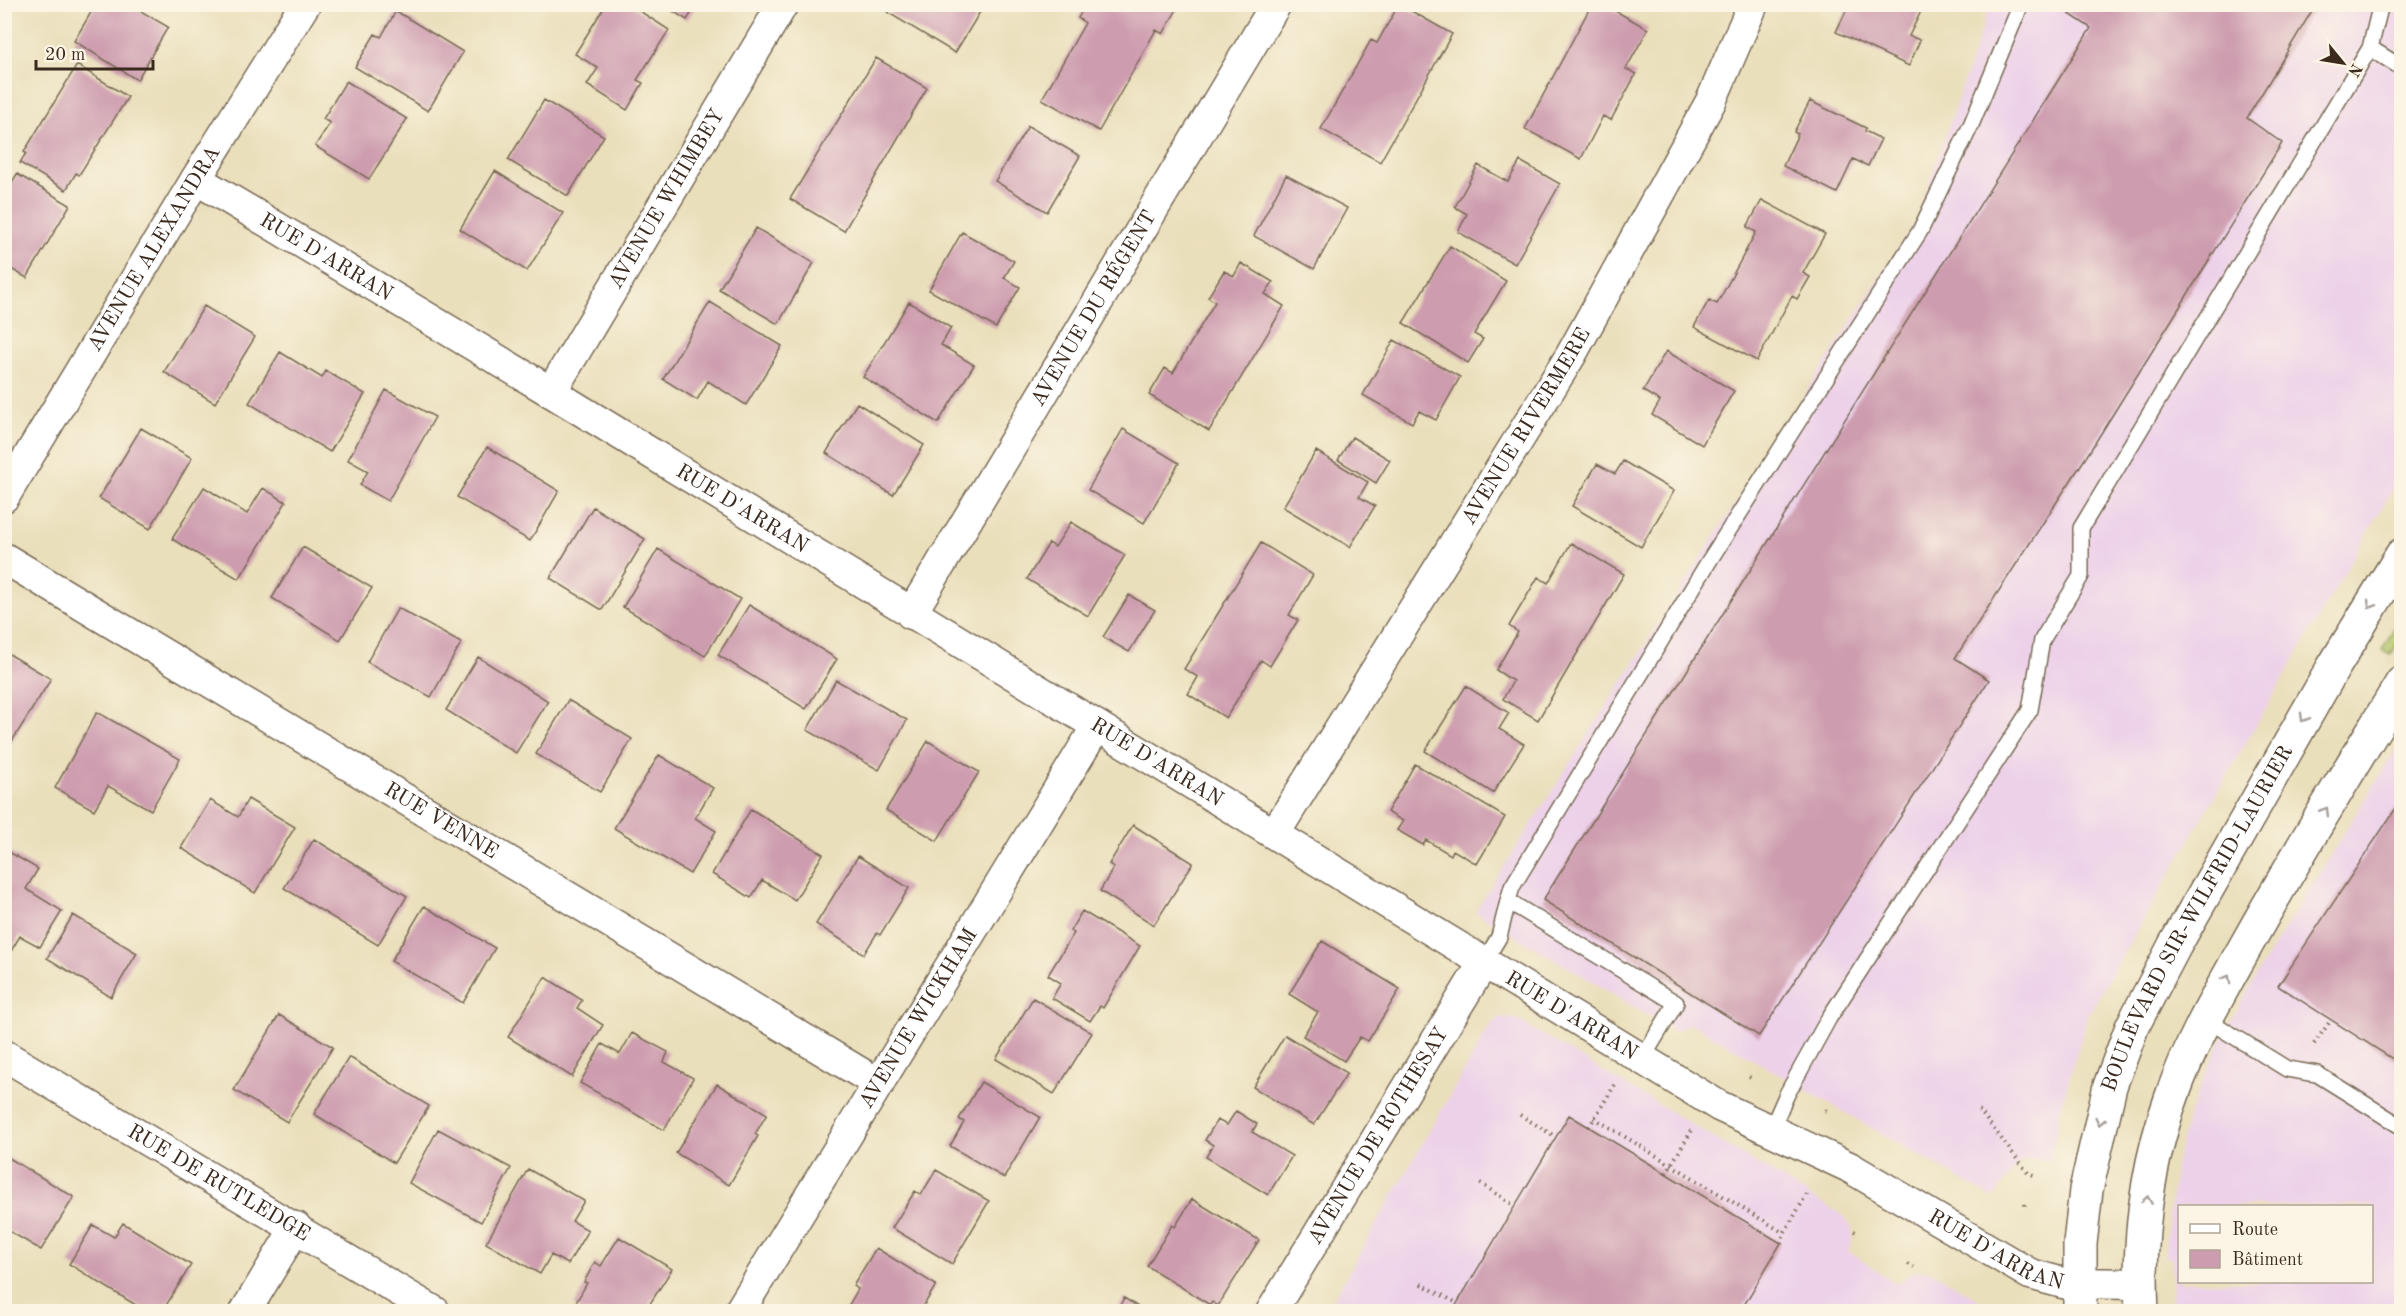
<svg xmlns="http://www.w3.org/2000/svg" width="2406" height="1316" font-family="'Old Standard TT',serif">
<rect width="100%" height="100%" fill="#fcf5e5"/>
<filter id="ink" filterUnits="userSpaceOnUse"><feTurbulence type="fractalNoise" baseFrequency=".0167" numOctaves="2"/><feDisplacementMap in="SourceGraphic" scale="12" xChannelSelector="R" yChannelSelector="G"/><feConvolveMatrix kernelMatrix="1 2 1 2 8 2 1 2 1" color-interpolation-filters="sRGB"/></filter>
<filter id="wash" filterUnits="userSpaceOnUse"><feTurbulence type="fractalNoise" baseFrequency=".008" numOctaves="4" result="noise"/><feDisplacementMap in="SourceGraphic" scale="24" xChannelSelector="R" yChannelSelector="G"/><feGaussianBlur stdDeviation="1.35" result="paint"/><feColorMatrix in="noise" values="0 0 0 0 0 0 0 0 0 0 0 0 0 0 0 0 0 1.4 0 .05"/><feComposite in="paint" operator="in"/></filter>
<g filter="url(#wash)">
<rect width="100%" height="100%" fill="#eadfbb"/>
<path fill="#edd1e9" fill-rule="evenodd" d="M1990 5H2401V475L2088 1015 2063 1099 2050 1160 2022 1159 1993 1198 1690 1023 1675 1031 1475 912 1917 219Z
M2401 741V1311H2172V1258L2164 1257 2175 1169 2186 1123 2203 1079 2229 1025 2257 974ZM2180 1206H2372V1282H2180Z
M1502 1017 1516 1019 1845 1217 1852 1229V1240L1848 1251 1897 1284 1914 1271H1931L1997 1311 1326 1312 1491 1024Z"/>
<path fill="#b2c66a" stroke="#767844" stroke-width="1.5" d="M2401 616V638L2391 655 2382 650Z"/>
<g id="blocks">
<path fill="#cd9caf" d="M96 4H129L168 27 137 80 74 41Z
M606 4H629L669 30 637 80 643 83 627 110 587 85 598 68 575 54Z
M661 4H697L687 20Z
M891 4H971L970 6 980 12 955 53 887 12Z
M1086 4H1180L1163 34 1156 30 1099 131 1042 99 1085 23 1078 18Z
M1399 4 1452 34 1380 162 1321 129 1371 40 1377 43Z
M1592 4H1603L1648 29 1626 69 1636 74 1611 120 1603 116 1581 159 1525 129Z
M2054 4H2316L2247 118 2282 143 2090 451 1955 658 1989 680 1759 1036 1543 900 2091 28Z
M1849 5H1924L1909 36 1920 40 1909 66 1836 32Z
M396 11 463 52 428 111 355 67 375 34 381 37Z
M876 58 927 88 844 231 790 199Z
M77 65 128 97 79 175 76 173 66 190 20 163 26 153 24 152Z
M346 81 407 119 369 179 315 146 330 123 323 119Z
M544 100 604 136 568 196 508 160Z
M1810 101 1866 128 1865 131 1881 139 1868 166 1853 159 1837 193 1783 166 1798 134 1794 132Z
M1028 126 1080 156 1047 212 995 181Z
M1520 161 1560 184 1515 264 1458 232 1467 214 1455 207 1478 165 1508 182Z
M495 171 563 213 527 271 460 229Z
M17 174 70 205 27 278 4 265V195Z
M1286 175 1347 208 1314 269 1254 236Z
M1762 200 1825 234 1803 273 1810 277 1797 299 1792 296 1757 361 1694 327 1709 300 1717 304 1756 232 1747 227Z
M756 228 814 263 778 324 719 289Z
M962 232 1014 261 1004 278 1020 287 996 328 929 290Z
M1450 246 1506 281 1474 334 1483 339 1468 363 1403 323Z
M1241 263 1273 282 1265 294 1284 306 1209 431 1149 395 1165 368 1173 373 1215 302 1208 297 1224 271 1234 276Z
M710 302 782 346 746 405 708 381 697 400 663 379Z
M909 302 951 328 941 345 974 365 938 423 863 377Z
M204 306 255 337 215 403 164 372Z
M1394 340 1460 377 1436 420 1419 411 1412 423 1363 395Z
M1666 351 1734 391 1702 445 1652 415 1660 401 1643 391Z
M280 352 322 378 326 371 365 394 330 452 249 403Z
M386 390 435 417 388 501 360 485 368 471 348 460Z
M857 403 924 445 893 495 826 453Z
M141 428 192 458 150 529 99 498Z
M1123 429 1179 463 1144 523 1088 490Z
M1352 437 1390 460 1376 483 1338 460Z
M487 447 559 491 530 541 457 497Z
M1316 451 1368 482 1359 497 1375 506 1350 547 1283 507Z
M1623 461 1674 491 1641 547 1572 506 1597 464 1615 474Z
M204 487 247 514 263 488 286 502 239 579 172 539Z
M593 507 645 539 602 610 550 578Z
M1071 522 1125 555 1088 616 1027 579 1049 543 1055 547Z
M1261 543 1313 575 1289 615 1298 620 1270 666 1261 660 1226 718 1188 694 1198 677 1184 669Z
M1571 543 1624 574 1538 720 1503 699 1513 681 1496 670 1518 632 1509 626 1538 577 1548 583Z
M303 547 372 588 340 640 272 598Z
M658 549 740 599 705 656 623 607Z
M1129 595 1155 610 1129 652 1103 637Z
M749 605 837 659 806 709 718 655Z
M398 608 461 643 431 697 367 662Z
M4 651 51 679 4 754Z
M478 657 548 701 516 753 446 710Z
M836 680 907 720 879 770 807 730Z
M1466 686 1509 713 1499 729 1524 744 1493 793 1425 751Z
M568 700 632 739 600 792 536 754Z
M97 712 180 759 151 810 108 786 94 810 55 788Z
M928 741 979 772 937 841 886 810Z
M659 755 713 788 695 818 716 831 690 874 614 828Z
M1415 764 1505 817 1477 864 1453 850 1451 855 1426 840 1423 845 1397 830 1403 821 1387 812Z
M248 799 295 827 255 893 181 848 210 800 238 817Z
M2402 799V1065L2278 986Z
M751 809 823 854 795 900 762 880 751 898 712 874Z
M1133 825 1193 863 1154 925 1100 891 1114 867 1109 864Z
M314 839 407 896 378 945 284 888Z
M4 849 38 869 26 889 62 911 40 947 20 936 8 956 4 954Z
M858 856 909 888 880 935 877 933 864 954 816 924Z
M424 906 495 948 463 1003 391 961Z
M1082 911 1140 946 1103 1008 1100 1006 1090 1021 1052 998 1061 983 1048 975 1074 933 1070 931Z
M73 915 137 953 111 997 47 958Z
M1322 941 1400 989 1368 1041 1360 1037 1344 1061 1303 1036 1318 1012 1289 994Z
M545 977 582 1000 577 1008 603 1025 572 1077 508 1037Z
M1033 998 1092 1033 1054 1094 996 1059Z
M279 1015 333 1047 287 1122 234 1090Z
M632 1033 668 1052 664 1062 693 1078 664 1130 580 1083 602 1044 620 1054Z
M1285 1035 1347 1073 1314 1125 1253 1087Z
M349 1057 429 1106 394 1163 314 1114Z
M981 1082 1040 1117 1004 1178 950 1146 964 1122 959 1119Z
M717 1084 767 1114 755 1134 758 1136 729 1185 676 1153Z
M1236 1111 1257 1124 1252 1132 1292 1156 1268 1195 1206 1157 1213 1145 1205 1140 1217 1120 1227 1125Z
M1569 1115 1781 1243 1740 1312H1452Z
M438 1129 511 1168 481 1222 409 1183Z
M4 1155 74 1197 41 1250 4 1228Z
M528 1169 584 1201 572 1221 588 1230 568 1264 551 1255 540 1274 486 1243Z
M936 1170 989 1201 952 1264 892 1228 915 1191 921 1195Z
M1192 1199 1259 1240 1218 1306 1212 1302 1210 1305 1147 1266 1172 1225 1175 1227Z
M123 1223 191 1265 162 1312H147L69 1264 93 1225 114 1237Z
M619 1237 672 1269 646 1310 583 1312 574 1306 587 1283 584 1282 595 1262 601 1266Z
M876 1248 936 1285 920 1312H845L858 1289 853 1286Z
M1124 1298 1146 1312H1116Z"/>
</g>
</g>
<g filter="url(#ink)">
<use href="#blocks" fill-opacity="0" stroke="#786955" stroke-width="1.5"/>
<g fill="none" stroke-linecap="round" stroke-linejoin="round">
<defs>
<path id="service" d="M2370 48 2402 68
M1508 901 1512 887 1709 561 1920 231 1971 125 2021 4
M1484 962 1499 937 1508 901 1676 1003 1642 1059
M2206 1019 2287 1069 2317 1074 2402 1127
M1771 1130 1787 1094 1829 1018 2030 710 2042 640 2081 576V528L2370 48 2381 4"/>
<g id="minor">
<path id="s1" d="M196 179 551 392 1719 1106 1849 1167 2030 1274 2063 1283 2140 1284"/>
<path id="s2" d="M551 392 783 4"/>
<path id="s3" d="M4 497 196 179 305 4"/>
<path id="s4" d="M4 558 879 1084"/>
<path id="s5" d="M911 614 1276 4"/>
<path id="s6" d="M1275 833 1571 355 1711 101 1753 4"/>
<path id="s7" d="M4 1055 435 1312"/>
<path d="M245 1312 296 1227"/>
<path id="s8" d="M739 1312 1097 726"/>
<path id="s9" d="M1271 1312 1484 962"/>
</g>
<g id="primary">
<path id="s10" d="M2080 1312V1244L2086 1190 2110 1086 2132 1027 2175 945 2333 668 2402 555"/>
<path d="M2142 1312C2138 1239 2147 1165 2172 1096 2191 1042 2220 992 2248 942 2297 854 2350 769 2402 683"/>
</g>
</defs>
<use href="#service" stroke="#786955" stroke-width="18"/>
<use href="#minor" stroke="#786955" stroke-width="33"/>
<use href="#primary" stroke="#786955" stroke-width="36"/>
<path stroke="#786955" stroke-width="4" stroke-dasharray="1.5 4.5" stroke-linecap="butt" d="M2314 1044 2331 1020
M1749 1077 1753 1079
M1825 1110 1829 1112
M1979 1110 2028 1173 2036 1176
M1520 1115 1556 1137
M1594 1118 1784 1233
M1589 1127 1616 1083
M1666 1173 1692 1130
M1480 1183 1515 1206
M2025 1204V1209
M1854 1231 1858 1233
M1781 1243 1784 1233 1809 1191
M1908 1264 1914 1267
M1421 1284 1457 1303"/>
<use href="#service" stroke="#fff" stroke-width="15"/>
<use href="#minor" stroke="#fff" stroke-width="30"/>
<use href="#primary" stroke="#fff" stroke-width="33"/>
</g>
<defs><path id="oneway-chevron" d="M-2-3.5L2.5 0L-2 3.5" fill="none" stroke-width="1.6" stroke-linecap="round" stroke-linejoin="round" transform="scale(1.5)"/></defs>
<g stroke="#a79f9a">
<use href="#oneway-chevron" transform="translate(2371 605) rotate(121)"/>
<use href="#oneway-chevron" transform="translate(2304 718) rotate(120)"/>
<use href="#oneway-chevron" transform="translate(2325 811) rotate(-59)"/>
<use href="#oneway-chevron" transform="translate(2227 979) rotate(-61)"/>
<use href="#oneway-chevron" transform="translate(2100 1121) rotate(103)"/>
<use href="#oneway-chevron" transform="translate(2147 1200) rotate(-81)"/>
</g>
</g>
<g text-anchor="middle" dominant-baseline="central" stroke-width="4.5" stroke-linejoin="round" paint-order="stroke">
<g font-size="21" fill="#3b2a1e" stroke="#fcf5e5">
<text stroke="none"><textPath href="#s2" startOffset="225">AVENUE WHIMBEY</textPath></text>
<text stroke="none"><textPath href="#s3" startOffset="290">AVENUE ALEXANDRA</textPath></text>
<text stroke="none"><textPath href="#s1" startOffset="152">RUE D'ARRAN</textPath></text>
<text stroke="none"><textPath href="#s5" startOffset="356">AVENUE DU RÉGENT</textPath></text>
<text stroke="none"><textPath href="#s6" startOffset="478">AVENUE RIVERMERE</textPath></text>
<text stroke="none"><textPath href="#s1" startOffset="638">RUE D'ARRAN</textPath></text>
<text stroke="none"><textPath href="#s1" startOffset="1124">RUE D'ARRAN</textPath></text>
<text stroke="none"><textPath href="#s4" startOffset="510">RUE VENNE</textPath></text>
<text stroke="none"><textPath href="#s10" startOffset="418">BOULEVARD SIR-WILFRID-LAURIER</textPath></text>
<text stroke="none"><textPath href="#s1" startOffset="1610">RUE D'ARRAN</textPath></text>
<text stroke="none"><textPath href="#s8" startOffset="344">AVENUE WICKHAM</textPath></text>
<text stroke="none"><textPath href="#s9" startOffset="206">AVENUE DE ROTHESAY</textPath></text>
<text stroke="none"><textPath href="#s7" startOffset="250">RUE DE RUTLEDGE</textPath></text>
<text stroke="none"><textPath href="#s1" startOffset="2096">RUE D'ARRAN</textPath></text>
</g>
</g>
<rect width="2406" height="1316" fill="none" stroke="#fcf5e5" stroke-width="24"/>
<rect x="2178" y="1205" width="195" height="78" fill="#fcf5e5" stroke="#afa495" stroke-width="1.5"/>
<rect x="2190" y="1224" width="30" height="9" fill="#ffffff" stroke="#afa495" stroke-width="1.5"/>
<text x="2232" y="1235" font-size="18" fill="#3b2a1e">Route</text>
<rect x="2190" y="1250" width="30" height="18" fill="#cd9caf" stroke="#afa495" stroke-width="1.5"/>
<text x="2232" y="1265" font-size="18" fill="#3b2a1e">Bâtiment</text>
<g transform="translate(2343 63) rotate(120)" stroke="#fcf5e5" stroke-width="4.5" paint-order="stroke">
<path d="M0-4.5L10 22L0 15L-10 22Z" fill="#3b2a1e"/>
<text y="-9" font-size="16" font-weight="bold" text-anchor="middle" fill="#3b2a1e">N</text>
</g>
<path d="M36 60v9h117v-9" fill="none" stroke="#3b2a1e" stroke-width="3"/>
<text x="45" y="60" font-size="18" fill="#3b2a1e" stroke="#fcf5e5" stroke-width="4.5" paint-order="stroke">20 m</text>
</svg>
